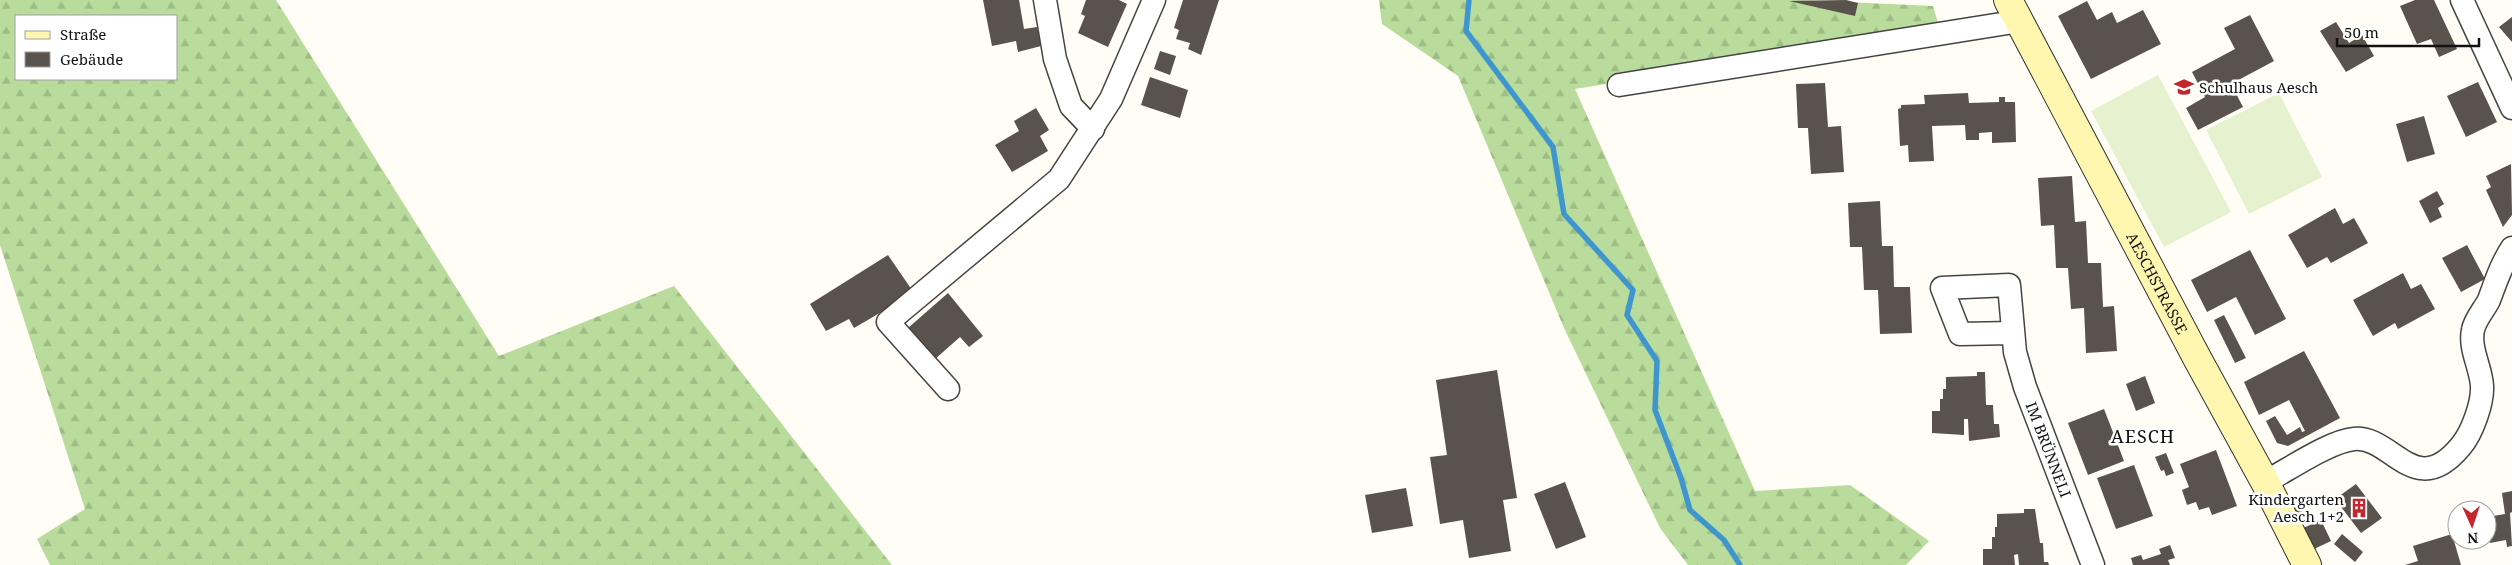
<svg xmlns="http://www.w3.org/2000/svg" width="2512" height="565" font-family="'Noto Serif',serif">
<defs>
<pattern id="forest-firs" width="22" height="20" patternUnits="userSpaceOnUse" patternTransform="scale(1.25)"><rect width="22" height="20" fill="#b9dc9c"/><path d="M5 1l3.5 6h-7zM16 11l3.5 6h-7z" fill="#9ebc85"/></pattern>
</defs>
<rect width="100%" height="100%" fill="#fffdf5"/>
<path fill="url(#forest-firs)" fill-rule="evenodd" d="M0 0H276L499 356 674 286 892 565H50L37 539 85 509 0 245ZM16 16H176V79H16Z
M1379 0H1802L1933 6 1940 30 1575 89 1755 491 1850 485 1929 541 1906 565H1688L1660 528 1564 328 1458 76 1382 24Z"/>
<path fill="#e6f2cf" d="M2158 75 2231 212 2164 247 2091 111Z
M2279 93 2322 177 2249 214 2206 130Z"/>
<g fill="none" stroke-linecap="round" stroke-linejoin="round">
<path stroke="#3f96cf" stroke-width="5.5" d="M1469 0 1466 31 1553 147 1564 214 1633 290 1627 315 1657 361 1655 410 1681 478 1690 510 1724 540 1740 565"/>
</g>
<path fill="#5a524d" d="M983 0H1019L1024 29 1037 27 1041 46 1018 52 1016 41 992 46Z
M1086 0H1119L1127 4 1108 47 1078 33 1085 16 1081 14Z
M1183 0H1219L1201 55 1188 49 1190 43 1176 39 1179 30 1174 28Z
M1846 0 1858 3 1855 16 1789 1Z
M2415 0H2434L2457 49 2439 57 2431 39 2417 44 2400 6Z
M2087 1 2097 20 2112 12 2117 23 2143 10 2161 44 2091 79 2058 16Z
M2250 15 2274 61 2231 84 2243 107 2198 130 2186 108 2205 97 2192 72 2235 49 2224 28Z
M2512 17V42L2499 27Z
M2336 22 2349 43 2362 35 2374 56 2346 72 2320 31Z
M1160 51 1176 56 1170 75 1154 69Z
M1150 77 1188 90 1180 118 1141 105Z
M2478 82 2497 122 2466 137 2447 96Z
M1825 83 1828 127 1841 126 1844 172 1811 174 1808 128H1798L1796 84Z
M1968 93 1969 103 1999 102V97H2005V102H2015L2016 142 1992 143V132L1979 133V140H1966L1965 125 1932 126 1934 161 1909 162 1908 145 1900 146 1898 109 1901 108V105L1925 104 1924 95Z
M1036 108 1049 130 1040 136 1048 151 1012 172 995 145 1019 131 1014 121Z
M2424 116 2435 154 2407 162 2396 124Z
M2511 164 2512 215 2503 227 2486 190 2491 187 2486 176Z
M2072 176 2075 222 2086 221 2088 263H2101L2103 307 2114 306 2117 351 2086 353 2084 308 2071 309 2068 268H2056L2054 225 2041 226 2038 178Z
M2437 191 2444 204 2438 208 2442 217 2430 223 2419 201Z
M1880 201 1882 246H1893L1894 287H1910L1912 333 1880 334 1878 290H1864L1862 247H1850L1848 203Z
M2335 208 2343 224 2354 218 2368 243 2331 263 2327 257 2307 268 2288 235Z
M2467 245 2485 279 2461 292 2442 258Z
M2250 250 2286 319 2255 335 2236 297 2207 312 2191 280Z
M888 255 914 293 854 328 849 319 826 331 810 304Z
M2403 273 2411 289 2421 284 2435 309 2398 329 2395 323 2373 336 2353 300Z
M948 293 983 336 969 347 960 337 934 360 908 328Z
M2224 315 2246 358 2235 363 2214 320Z
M2304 351 2340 418 2288 446 2277 443 2266 421 2275 416 2287 435 2300 427 2302 432 2305 431 2289 400 2259 415 2244 382Z
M1497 370 1517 498 1503 500 1511 551 1469 558 1463 520 1440 524 1430 457 1447 455 1436 380Z
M1977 372H1985L1986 405H1993L1994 424H1999L2000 437 1969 441 1968 419H1964V435L1932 433V411H1940V399H1943V389H1946V377L1977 376Z
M2145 376 2155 403 2136 411 2126 384Z
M2104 409 2124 461 2088 475 2068 423Z
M2216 450 2237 506 2212 515 2209 507 2199 510 2196 502 2187 505 2182 490 2189 487 2180 464Z
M2166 453 2174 473 2166 476 2164 470 2161 471 2155 457Z
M2134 465 2153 516 2116 529 2097 478Z
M1565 482 1586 537 1556 549 1534 494Z
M2356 484 2382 518 2361 533 2335 499Z
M1406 488 1413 526 1372 533 1365 495Z
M2512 491V512L2510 513 2512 546 2507 547 2506 540 2490 543 2487 517 2505 514 2502 493Z
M2298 505 2306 518 2301 520 2294 507Z
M2024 509H2035L2040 543H2043L2044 562H2048L2049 565H2019L2018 554 2014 555 2015 565H1983V549H1992V537H1995V527H1997V514L2024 513Z
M2321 520 2331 541 2312 550 2301 529Z
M2342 534 2363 552 2355 562 2334 544Z
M2452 534 2461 565H2405L2418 561 2413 546Z
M2170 545 2175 558 2168 560 2170 565H2133L2131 558 2141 555 2143 560 2161 554 2159 549Z"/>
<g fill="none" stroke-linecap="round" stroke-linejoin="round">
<defs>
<g id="minor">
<path d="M1045 0 1055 59 1071 106 1093 129"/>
<path d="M2462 0 2512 108"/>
<path d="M1619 85 2020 21"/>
<path id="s1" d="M2013 333 1960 334 1942 288 2009 285 2015 352 2025 387 2093 565"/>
<path d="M948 389 888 322 1059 179 1111 99 1154 0"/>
<path d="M2265 482C2288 470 2330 441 2354 439 2392 435 2415 502 2461 446 2472 433 2483 403 2482 386 2481 367 2469 349 2473 330 2475 319 2484 310 2489 300 2496 281 2501 265 2512 248"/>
</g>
<g id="secondary">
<path id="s2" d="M2008 0 2197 358 2265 482 2307 565"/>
</g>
</defs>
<use href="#minor" stroke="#444" stroke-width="25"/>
<use href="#secondary" stroke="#333" stroke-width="30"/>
<use href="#minor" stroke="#fff" stroke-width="22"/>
<use href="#secondary" stroke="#fff6b0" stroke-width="28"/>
</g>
<defs>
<symbol id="school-bare" viewBox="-9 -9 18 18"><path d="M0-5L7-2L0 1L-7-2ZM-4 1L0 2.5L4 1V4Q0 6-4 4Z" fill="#c4262e" stroke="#fff" stroke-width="2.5" paint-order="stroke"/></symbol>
<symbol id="building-bare" viewBox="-9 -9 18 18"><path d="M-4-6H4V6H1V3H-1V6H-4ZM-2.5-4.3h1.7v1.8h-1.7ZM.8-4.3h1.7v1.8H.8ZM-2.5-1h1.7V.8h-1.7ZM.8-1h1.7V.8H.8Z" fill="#c4262e" stroke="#fff" stroke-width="2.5" paint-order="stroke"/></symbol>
</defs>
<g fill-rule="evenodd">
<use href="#school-bare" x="2170" y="73" width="28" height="28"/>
<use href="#building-bare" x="2345" y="494" width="28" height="28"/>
</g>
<g text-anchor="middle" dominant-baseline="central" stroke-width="5" stroke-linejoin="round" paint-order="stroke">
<g font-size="15" fill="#111" stroke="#fff" text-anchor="start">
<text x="2199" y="87">Schulhaus Aesch</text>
<text x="2344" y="499" text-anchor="end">Kindergarten<tspan x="2344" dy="17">Aesch 1+2</tspan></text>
</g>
<g font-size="15" fill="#111" stroke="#fff">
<text stroke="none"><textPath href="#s2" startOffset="320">AESCHSTRASSE</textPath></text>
<text stroke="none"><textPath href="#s1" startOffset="340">IM BRÜNNELI</textPath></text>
</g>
<g font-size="18" letter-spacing="1" fill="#111" stroke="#fff">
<text x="2143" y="436">AESCH</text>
</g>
</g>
<rect x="15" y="15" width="162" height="65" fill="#ffffff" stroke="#a0a0a0"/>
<rect x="25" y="31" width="25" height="8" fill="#fff6b0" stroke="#a0a0a0"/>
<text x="60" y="40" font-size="15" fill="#111111">Straße</text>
<rect x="25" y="52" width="25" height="15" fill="#5a524d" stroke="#a0a0a0"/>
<text x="60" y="65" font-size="15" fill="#111111">Gebäude</text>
<g transform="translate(2472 525) rotate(177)"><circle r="24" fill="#ffffff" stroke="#a0a0a0"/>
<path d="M0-4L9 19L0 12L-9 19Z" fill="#c4262e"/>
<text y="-8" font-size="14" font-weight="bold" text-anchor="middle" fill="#111111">N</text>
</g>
<path d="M2337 38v8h142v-8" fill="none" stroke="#111111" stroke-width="2.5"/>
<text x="2344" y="38" font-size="15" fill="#111111" stroke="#ffffff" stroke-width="4" paint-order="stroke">50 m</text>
</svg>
